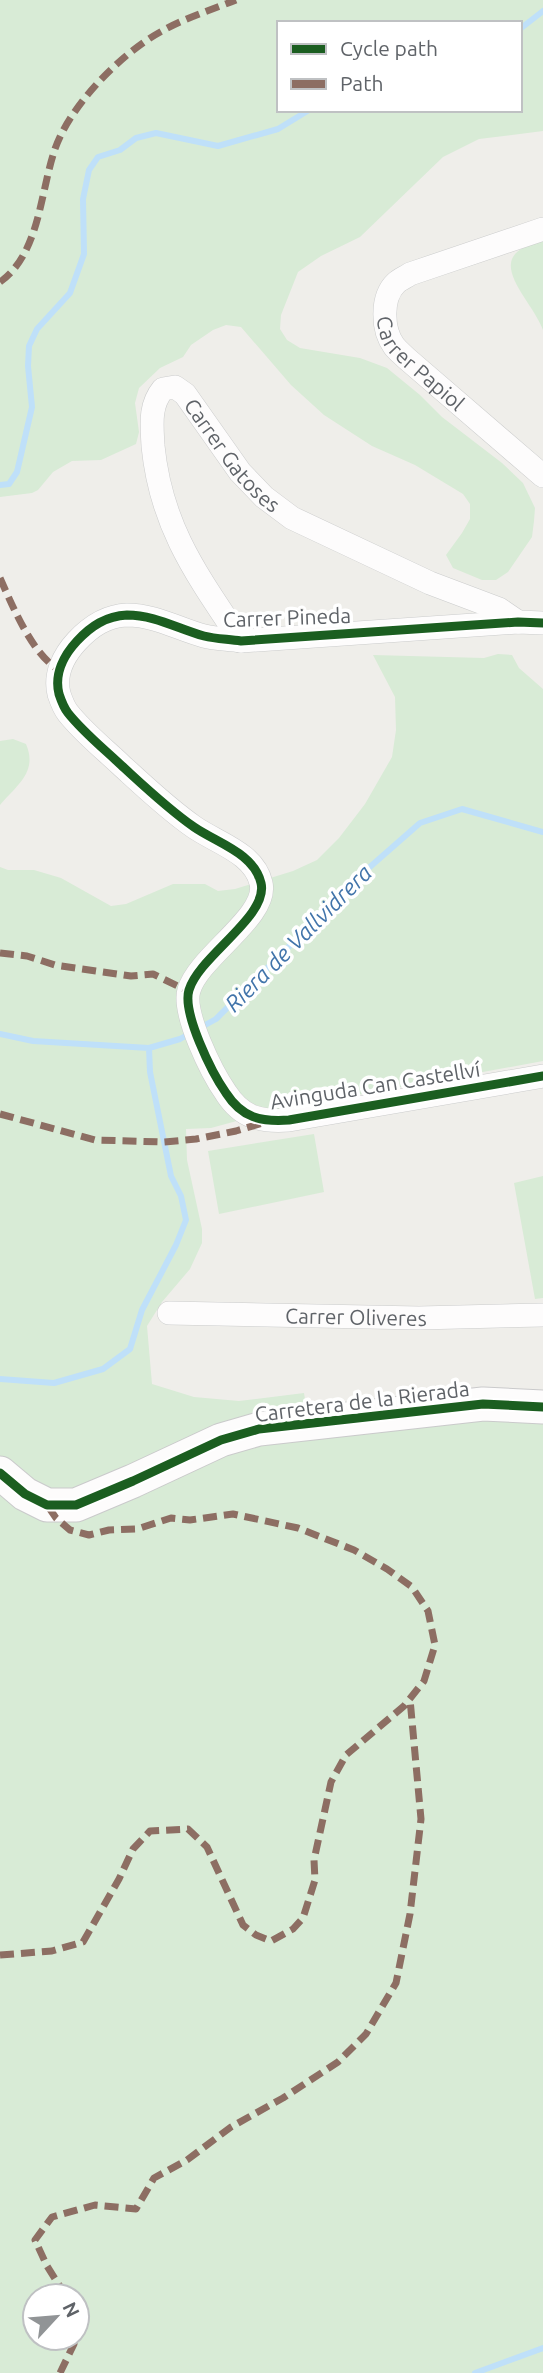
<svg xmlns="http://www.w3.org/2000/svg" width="543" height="2373" font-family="Ubuntu,sans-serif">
<rect width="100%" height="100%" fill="#efeeea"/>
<path fill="#d8ebd6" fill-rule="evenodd" d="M0 0H543V131L479 139 443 157 360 237 321 256 298 272 281 315 280 329 287 340 300 348 360 358 387 368 420 395 442 417 502 463 523 483 535 508 534 521 532 537 508 572 496 580H482L453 568 446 555 462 533 470 519V504L463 494 415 465 372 446 324 415 291 385 241 327 226 325 213 330 191 345 183 357 160 368 139 388 135 403 139 432 136 444 101 460 72 461 53 472 38 490 32 493 0 497ZM279 23H520V110H279Z
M543 241V330C531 297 477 255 543 241Z
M498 654 512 655 519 668 543 689V1061L281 1109 211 1128 186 1129 187 1160 202 1229V1243L190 1269 162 1302 147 1326 152 1384 194 1397 239 1401 304 1393 311 1435 444 1422 543 1418V2373H0V867L8 870H34L61 878 111 906 126 904 173 884H205L218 891 235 889 293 871 317 860 339 838 365 804 392 757 396 730 395 697 373 655 484 658ZM35 2296H77V2338H35Z
M13 739 26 744C38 772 17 785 0 805V741Z
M314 1134 324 1192 219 1214 208 1151Z
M543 1176V1298L535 1299 514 1183Z"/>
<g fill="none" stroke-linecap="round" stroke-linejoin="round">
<path stroke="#bfe0f9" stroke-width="6" d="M520 29 543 11
M0 485 9 484 17 472 32 407 28 366 29 346 37 329 70 293 84 254 83 199 89 170 98 157 120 150 136 138 156 133 218 146 278 129 309 110
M0 1034 33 1041 149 1048 180 1039 216 1019 363 873 420 823 462 809 543 832
M0 1379 54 1383 103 1369 130 1349 142 1310 176 1245 186 1220 181 1196 171 1176 150 1072 149 1048
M475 2373 543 2348"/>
<defs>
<g id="street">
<path id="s1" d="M543 229 410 274C406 277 400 279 396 283 381 297 382 330 394 346 397 350 402 354 406 358L543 476"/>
<path d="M543 623 518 622 241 641C228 639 216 639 204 636 178 629 155 615 127 615 106 616 91 626 77 641 64 655 54 674 59 694 61 700 64 708 68 713 83 732 103 748 121 765 144 786 168 809 194 827 217 843 254 853 261 883 269 916 199 956 189 990 182 1013 212 1073 226 1093 242 1118 261 1122 289 1120L543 1076"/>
<path id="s2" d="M241 641C197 575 161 527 153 446 152 425 149 406 163 389L175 387 185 394 240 472 264 497 292 518 430 583 499 609 518 622"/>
<path id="s3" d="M169 1313 419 1318 543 1315"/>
</g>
<path id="secondary" d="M0 1473 25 1494 47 1505H76L133 1481 221 1440 259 1429 483 1404 543 1407"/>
</defs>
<use href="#street" stroke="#cbcccc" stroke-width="24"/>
<use href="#secondary" stroke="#cacacb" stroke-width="35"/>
<use href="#street" stroke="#fdfcfc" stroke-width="23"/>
<use href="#secondary" stroke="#fdfcfc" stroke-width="33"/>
<path stroke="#8d6e63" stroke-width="7" stroke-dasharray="14 7" stroke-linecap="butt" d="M0 282C39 254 40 195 54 152 68 107 121 53 162 31 185 18 211 10 236 0
M0 578C13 607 32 654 59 670
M0 953 27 956 55 965 131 976 153 974 188 991
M0 1114 95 1140 164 1142 196 1139 236 1131 266 1122
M0 1955 52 1951 83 1942 119 1879 133 1849 150 1831 188 1829 207 1847 243 1925 256 1935 271 1941 293 1929 303 1918 315 1880 314 1860 331 1782 346 1755 404 1706 424 1681 435 1645 428 1611 412 1587 387 1569 354 1550 298 1528 233 1514 190 1520 171 1518 137 1529 109 1530 89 1535 70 1530 56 1518 47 1505
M66 2296 47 2266 35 2240 52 2217 95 2205 136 2209 154 2178 187 2160 231 2127 283 2098 338 2062 366 2034 396 1983 410 1914 421 1819 410 1699
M60 2373 74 2344V2338"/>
<defs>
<path id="cycleway" d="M543 623 518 622 241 641C228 639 216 639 204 636 178 629 155 615 127 615 106 616 91 626 77 641 64 655 54 674 59 694 61 700 64 708 68 713 83 732 103 748 121 765 144 786 168 809 194 827 217 843 254 853 261 883 269 916 199 956 189 990 182 1013 212 1073 226 1093 242 1118 261 1122 289 1120L543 1076
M0 1473 25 1494 47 1505H76L133 1481 221 1440 259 1429 483 1404 543 1407"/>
</defs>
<use href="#cycleway" stroke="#fff" stroke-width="13"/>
<use href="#cycleway" stroke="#1b5e20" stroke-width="9"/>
</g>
<g text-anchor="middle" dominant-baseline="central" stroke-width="7" stroke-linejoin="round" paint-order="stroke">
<g font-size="21" fill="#5f6368" stroke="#fff">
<text stroke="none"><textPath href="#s1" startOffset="254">Carrer Papiol</textPath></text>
<text stroke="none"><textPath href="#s2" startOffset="378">Carrer Gatoses</textPath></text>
<text transform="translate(287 617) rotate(-2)">Carrer Pineda</text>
<text transform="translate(375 1085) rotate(-9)">Avinguda Can Castellví</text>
<text stroke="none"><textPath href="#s3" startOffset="187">Carrer Oliveres</textPath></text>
<text transform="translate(362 1401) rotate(-7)">Carretera de la Rierada</text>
</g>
<g font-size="23" font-style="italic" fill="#4174aa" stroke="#fff">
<text transform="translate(298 938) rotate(-45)">Riera de Vallvidrera</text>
</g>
</g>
<rect x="277" y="21" width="245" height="91" fill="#ffffff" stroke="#bfc1c3" stroke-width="2"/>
<rect x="291" y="44" width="35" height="10" fill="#1b5e20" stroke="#bfc1c3" stroke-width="2"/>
<text x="340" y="56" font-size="21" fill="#5f6368">Cycle path</text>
<rect x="291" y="79" width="35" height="10" fill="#8d6e63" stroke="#bfc1c3" stroke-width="2"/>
<text x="340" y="91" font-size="21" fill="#5f6368">Path</text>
<g transform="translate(56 2317) rotate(64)"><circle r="33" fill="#ffffff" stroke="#bfc1c3" stroke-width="2"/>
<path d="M0-5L12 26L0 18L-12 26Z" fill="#919496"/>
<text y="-10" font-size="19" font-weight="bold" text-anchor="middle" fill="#5f6368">N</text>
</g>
</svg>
